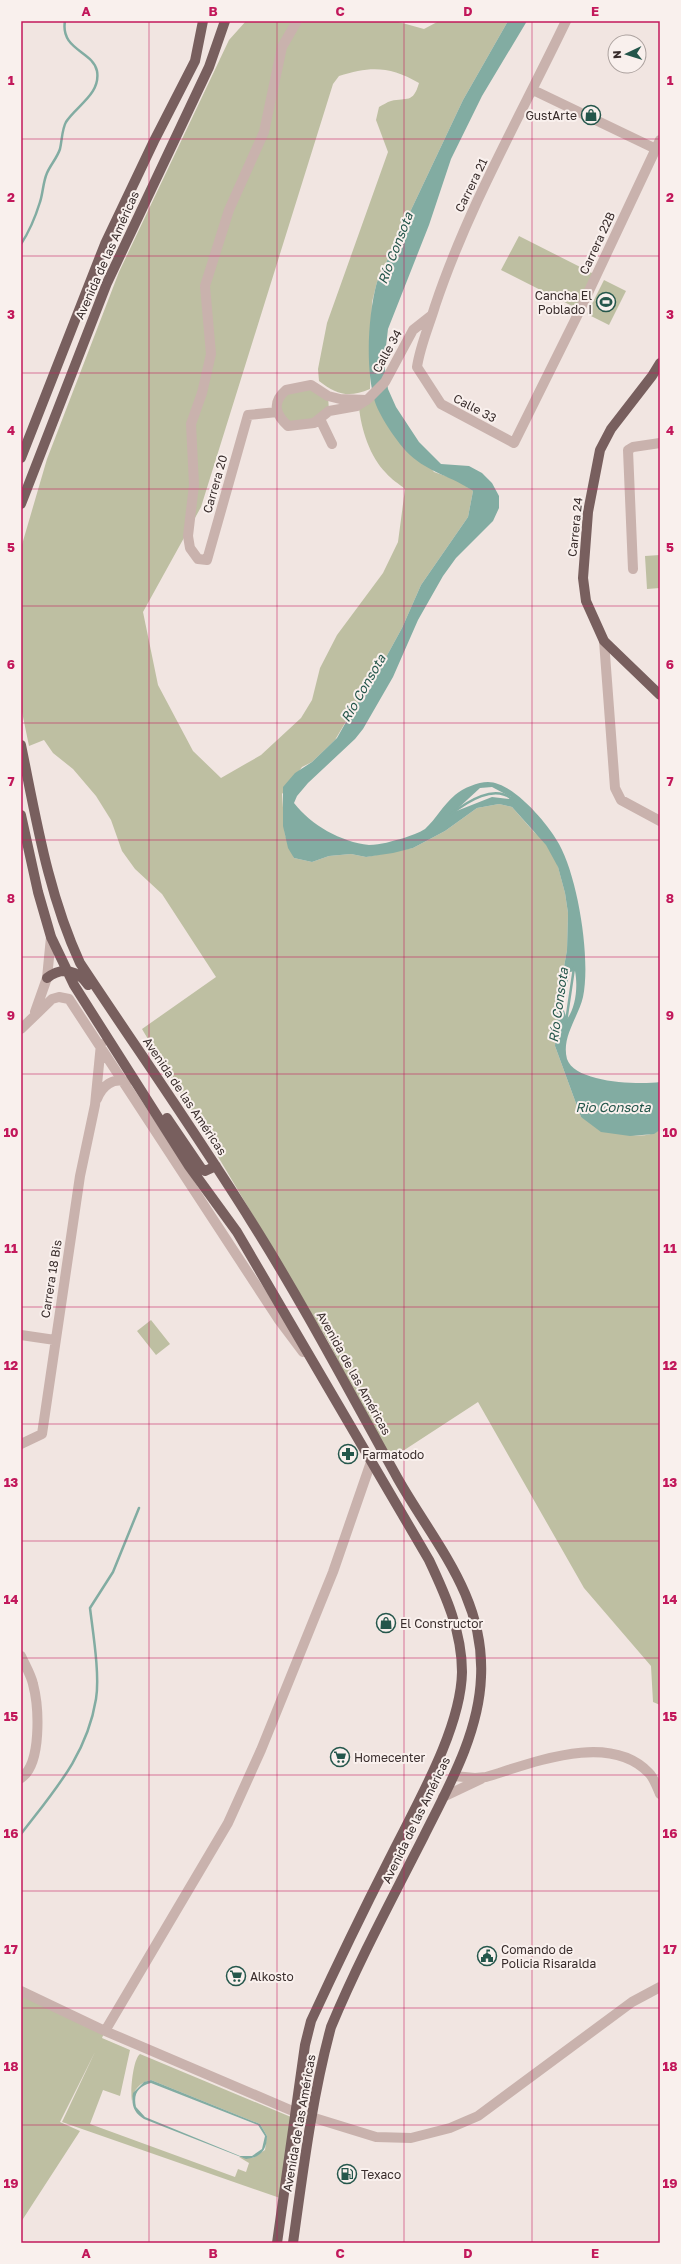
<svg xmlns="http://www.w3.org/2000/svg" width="681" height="2264" font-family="'Golos Text',sans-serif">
<rect width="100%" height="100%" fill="#f1e5e1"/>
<path fill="#bebfa2" d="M246 21H294V27L304 21H395L424 29 439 21H508L463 100 377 282 372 302 370 389C349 398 337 395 319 381L318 369 327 323 388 152 376 120 379 107C383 105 387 102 391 101 407 97 413 104 419 83 390 66 370 66 339 76L333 84 201 507 143 612 158 685 193 751 221 778 261 755 301 718 312 700 320 668 337 635 383 573 398 542 405 489C399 484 391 479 386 473 370 457 361 429 359 407L375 398 434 472 457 480 473 491 468 517 421 585 402 628 366 694 355 706 335 740 312 762 302 767 282 794 285 835 294 858 312 862 329 856 351 854 366 857 413 848 445 831 477 808 499 804 512 807 534 832 553 848 565 893 568 913 567 950 558 1000 555 1046 581 1117C604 1126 636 1145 660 1130V1705L653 1702 651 1666 584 1588 478 1402 389 1460 329 1343 142 1029 216 977 162 894 135 869 122 851 111 820 96 796 73 769 53 753 44 740 29 746 21 707V548L47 459 119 272 229 40Z
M519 236 596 275 580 310 501 270Z
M604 280 626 291 609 325 587 314Z
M311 385 328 396 329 411 314 423 288 426 277 405 282 393Z
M660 555V588L647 589 645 556Z
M151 1320 170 1344 156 1355 137 1331Z
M21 1991 105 2031 102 2038 130 2050 120 2096 103 2090 90 2124 235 2177 238 2169 246 2172 249 2163 239 2157 253 2158 265 2150 267 2136 260 2124 151 2080C139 2083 134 2089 132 2101 130 2092 133 2059 140 2054L291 2117 280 2198 62 2122 95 2052 60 2122 80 2131 21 2222Z"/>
<path fill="#82aca2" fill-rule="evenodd" d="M508 21H527L482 96 451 159 429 225 388 329 384 363 388 389 396 407 419 442 441 464 469 466 482 473 492 483 499 496V508L493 521 456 558 443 576 418 620 393 677 363 729 355 739 308 783 297 796 294 803C311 825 341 842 369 845 381 845 392 841 404 838 411 835 419 833 425 829 436 819 443 805 455 795 463 788 478 782 488 782 513 782 548 824 559 844 578 878 591 959 583 997 579 1016 561 1037 567 1059 575 1083 639 1085 660 1082V1130L654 1134 630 1136 601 1132 581 1117 555 1046 558 1000 567 950 568 913 565 893 558 867 546 845 512 807 499 804 477 808 445 831 413 848 393 853 366 857 351 854 329 856 312 862 294 858 288 848 283 826V787L295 773 312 762 337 738 355 706 366 694 402 628 421 585 468 517 473 491C453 477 428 472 410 455 398 444 380 417 375 402 365 368 368 315 377 282L463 100ZM492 787 511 797 509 799 492 797 454 812 480 788ZM575 971C578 986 576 1007 567 1019L562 1005 570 972Z
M151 2080 260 2124 267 2136C267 2150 260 2158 246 2159L144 2119C134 2113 131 2105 133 2093L144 2082ZM151 2083 258 2125 265 2136 262 2149 252 2156H240L145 2117 136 2107C133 2094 138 2086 151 2083Z"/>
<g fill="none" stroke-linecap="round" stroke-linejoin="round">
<path stroke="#82aca2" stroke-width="2.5" d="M21 244C29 232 36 215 40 202 43 193 43 182 47 173 51 164 57 158 60 149 62 140 62 129 66 122 76 106 101 94 97 71 93 51 60 50 65 21
M451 814C467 802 495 783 513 800
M566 1022 574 968
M21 1834C54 1791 87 1755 96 1699 100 1675 93 1633 90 1608L113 1572 139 1508"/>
<path stroke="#c9b2ad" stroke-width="10" d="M566 21C521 115 468 207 435 306 429 326 420 346 417 367L441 404 514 443 580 310 660 140
M533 90 656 149
M366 400 340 399 328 396 311 385 286 390C271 403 276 415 288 426L314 423 329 411 357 406 368 399 385 382 413 330 432 315
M277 412 248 415 207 560 198 559 190 548 188 536 194 485 191 424 202 393 211 354 205 286 229 210 264 132 282 47 297 21
M320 419 332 444
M633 569 628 450 633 447 660 443
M604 641 615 788 621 800 660 821
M35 1012 47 978 51 937
M21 1029 52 999 59 997 69 999 279 1320 303 1352
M97 1099C102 1086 113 1077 127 1082
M21 1335 55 1340
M21 1444 42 1434 80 1176 95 1105 101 1044
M21 1656C25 1665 31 1675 33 1684 39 1707 42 1764 21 1778
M454 1776 475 1778 486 1777C533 1763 609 1731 649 1773 654 1778 657 1787 660 1794
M443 1797 481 1779
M21 1991 105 2031 295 2112 376 2137 411 2138 450 2128 478 2116 632 2002 660 1987
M105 2031 228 1823 261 1750 333 1572 371 1462"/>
<path stroke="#785f5e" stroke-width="10" d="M660 363 652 376 611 429 600 450 588 512 583 578 586 601 604 641 660 695
M21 458 105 244 154 141 195 61 203 21
M21 504 107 283 209 67 225 21
M21 745C36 818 48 894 80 963 137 1049 196 1133 251 1221 304 1305 350 1393 398 1479 435 1544 485 1597 481 1677 479 1733 449 1786 424 1836 392 1899 358 1962 331 2027 312 2097 303 2171 293 2243
M21 815 38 892 51 937 74 985 189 1166 237 1232 429 1560C446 1596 462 1632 462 1672 461 1730 415 1807 389 1860 362 1913 336 1967 311 2021L305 2045 277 2243
M47 978C62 966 78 970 88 985
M167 1118 201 1168 205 1171 216 1166"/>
</g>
<path fill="none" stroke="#c2185b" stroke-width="1" stroke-opacity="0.55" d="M149 21V2243M277 21V2243M404 21V2243M532 21V2243M21 139H660M21 256H660M21 373H660M21 489H660M21 606H660M21 723H660M21 840H660M21 957H660M21 1074H660M21 1190H660M21 1307H660M21 1424H660M21 1541H660M21 1658H660M21 1775H660M21 1891H660M21 2008H660M21 2125H660"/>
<defs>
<symbol id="shop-ring" viewBox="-11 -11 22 22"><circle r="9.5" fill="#f9f0ed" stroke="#24564b" stroke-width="1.5"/><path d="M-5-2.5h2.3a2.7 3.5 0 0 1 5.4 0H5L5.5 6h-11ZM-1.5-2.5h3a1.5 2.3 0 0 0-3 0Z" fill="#24564b"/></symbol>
<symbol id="stadium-ring" viewBox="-11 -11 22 22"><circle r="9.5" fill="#f9f0ed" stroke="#24564b" stroke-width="1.5"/><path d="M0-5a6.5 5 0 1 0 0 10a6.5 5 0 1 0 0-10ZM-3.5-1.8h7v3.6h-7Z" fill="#24564b"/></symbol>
<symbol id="pharmacy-ring" viewBox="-11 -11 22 22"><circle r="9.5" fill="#f9f0ed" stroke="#24564b" stroke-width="1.5"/><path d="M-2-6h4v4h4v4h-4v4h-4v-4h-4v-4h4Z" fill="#24564b"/></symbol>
<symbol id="supermarket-ring" viewBox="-11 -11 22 22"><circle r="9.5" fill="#f9f0ed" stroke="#24564b" stroke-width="1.5"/><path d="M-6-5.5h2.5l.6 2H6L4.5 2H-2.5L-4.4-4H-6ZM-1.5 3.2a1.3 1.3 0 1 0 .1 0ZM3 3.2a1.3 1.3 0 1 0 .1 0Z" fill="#24564b"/></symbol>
<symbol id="civic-ring" viewBox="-11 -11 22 22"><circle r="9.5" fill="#f9f0ed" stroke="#24564b" stroke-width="1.5"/><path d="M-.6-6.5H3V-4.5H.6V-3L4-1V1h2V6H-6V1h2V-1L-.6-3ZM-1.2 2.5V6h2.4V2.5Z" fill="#24564b"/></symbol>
<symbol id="fuel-ring" viewBox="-11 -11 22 22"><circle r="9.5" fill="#f9f0ed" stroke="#24564b" stroke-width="1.5"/><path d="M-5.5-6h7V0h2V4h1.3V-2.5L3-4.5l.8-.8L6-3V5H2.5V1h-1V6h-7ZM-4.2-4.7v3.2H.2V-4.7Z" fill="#24564b"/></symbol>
</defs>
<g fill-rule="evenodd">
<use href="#shop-ring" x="580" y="104" width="22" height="22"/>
<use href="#stadium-ring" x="595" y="291" width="22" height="22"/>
<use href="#pharmacy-ring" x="337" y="1443" width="22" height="22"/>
<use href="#shop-ring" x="375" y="1612" width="22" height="22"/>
<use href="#supermarket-ring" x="329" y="1746" width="22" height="22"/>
<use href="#civic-ring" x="476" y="1945" width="22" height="22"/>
<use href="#supermarket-ring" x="225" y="1965" width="22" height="22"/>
<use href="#fuel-ring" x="336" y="2163" width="22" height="22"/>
</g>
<g text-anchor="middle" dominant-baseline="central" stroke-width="4" stroke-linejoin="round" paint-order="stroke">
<g font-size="12" fill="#382c2b" stroke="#f9f0ed" text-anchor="start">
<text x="577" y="115" text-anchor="end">GustArte</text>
<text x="592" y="295" text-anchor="end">Cancha El<tspan x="592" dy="14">Poblado I</tspan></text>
<text x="362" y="1454">Farmatodo</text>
<text x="400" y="1623">El Constructor</text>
<text x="354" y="1757">Homecenter</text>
<text x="501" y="1949">Comando de<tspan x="501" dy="14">Policia Risaralda</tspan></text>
<text x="250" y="1976">Alkosto</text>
<text x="361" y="2174">Texaco</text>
</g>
<g font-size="12" fill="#382c2b" stroke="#f9f0ed">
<text transform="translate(471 185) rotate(-64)">Carrera 21</text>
<text transform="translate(597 243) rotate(-65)">Carrera 22B</text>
<text transform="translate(107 255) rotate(-66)">Avenida de las Américas</text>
<text transform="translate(387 351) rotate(-61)">Calle 34</text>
<text transform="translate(475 408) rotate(28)">Calle 33</text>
<text transform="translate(215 484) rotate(-74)">Carrera 20</text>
<text transform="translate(575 527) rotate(-84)">Carrera 24</text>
<text transform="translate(185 1096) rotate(56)">Avenida de las Américas</text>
<text transform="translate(51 1279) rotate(-81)">Carrera 18 Bis</text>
<text transform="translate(354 1373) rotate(61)">Avenida de las Américas</text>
<text transform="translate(416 1820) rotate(-64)">Avenida de las Américas</text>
<text transform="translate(299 2123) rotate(-80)">Avenida de las Américas</text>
</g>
<g font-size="13" font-style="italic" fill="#24564b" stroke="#f9f0ed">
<text transform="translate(395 248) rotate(-69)">Río Consota</text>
<text transform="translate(363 688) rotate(-60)">Río Consota</text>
<text transform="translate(558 1005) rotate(-82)">Río Consota</text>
<text x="613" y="1107">Rio Consota</text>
</g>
</g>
<rect width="681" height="2264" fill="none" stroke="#f9f0ed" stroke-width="44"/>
<g transform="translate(627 54) rotate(266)"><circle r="19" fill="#f9f0ed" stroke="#aca29f"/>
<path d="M0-3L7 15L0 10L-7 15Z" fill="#24564b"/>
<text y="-6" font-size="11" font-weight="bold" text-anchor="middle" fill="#382c2b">N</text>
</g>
<rect x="22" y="22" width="637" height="2220" fill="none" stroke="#c2185b" stroke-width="1.5"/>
<g font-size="13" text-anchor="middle" font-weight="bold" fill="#c2185b">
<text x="86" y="16">A</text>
<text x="213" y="16">B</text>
<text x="340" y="16">C</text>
<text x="468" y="16">D</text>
<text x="595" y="16">E</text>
<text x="11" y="85">1</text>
<text x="670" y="85">1</text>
<text x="11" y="202">2</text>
<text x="670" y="202">2</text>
<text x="11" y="319">3</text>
<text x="670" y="319">3</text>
<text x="11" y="435">4</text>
<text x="670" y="435">4</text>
<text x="11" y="552">5</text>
<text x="670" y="552">5</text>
<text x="11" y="669">6</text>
<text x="670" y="669">6</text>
<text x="11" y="786">7</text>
<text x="670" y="786">7</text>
<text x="11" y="903">8</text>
<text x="670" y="903">8</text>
<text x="11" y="1020">9</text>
<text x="670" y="1020">9</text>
<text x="11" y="1137">10</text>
<text x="670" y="1137">10</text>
<text x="11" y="1253">11</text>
<text x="670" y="1253">11</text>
<text x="11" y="1370">12</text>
<text x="670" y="1370">12</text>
<text x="11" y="1487">13</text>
<text x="670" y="1487">13</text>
<text x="11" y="1604">14</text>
<text x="670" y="1604">14</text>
<text x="11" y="1721">15</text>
<text x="670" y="1721">15</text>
<text x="11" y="1838">16</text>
<text x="670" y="1838">16</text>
<text x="11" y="1954">17</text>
<text x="670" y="1954">17</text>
<text x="11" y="2071">18</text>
<text x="670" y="2071">18</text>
<text x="11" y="2188">19</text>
<text x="670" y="2188">19</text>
<text x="86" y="2258">A</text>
<text x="213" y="2258">B</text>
<text x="340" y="2258">C</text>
<text x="468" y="2258">D</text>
<text x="595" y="2258">E</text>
</g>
</svg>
